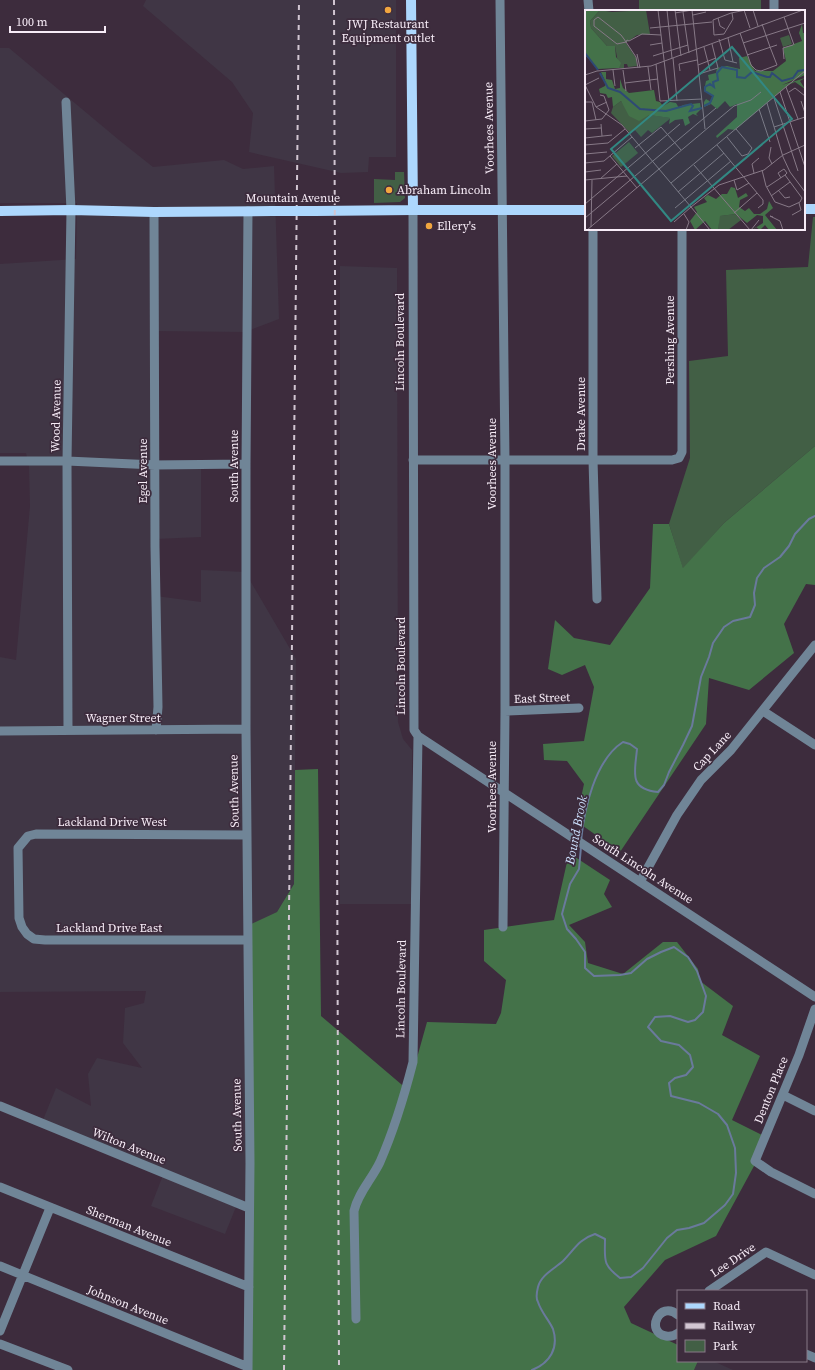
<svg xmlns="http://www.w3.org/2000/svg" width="815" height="1370" font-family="'Source Serif 4',serif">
<rect width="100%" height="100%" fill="#3d2c3d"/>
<path fill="#403645" d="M146 0H396V157H369L368 172 341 173 249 152 253 113 232 82 143 6Z
M0 48H9L119 140 153 167 224 160 243 169 274 166 279 319 245 332 153 331 155 460H201V537L156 539V596L201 602V570L245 572 296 659 294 884 277 912 247 927V1205L238 1202 225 1234 151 1206 165 1170 43 1120 56 1088 91 1106 88 1074 97 1058 142 1068 123 1043 125 1008 144 1003 146 991 0 992V657L16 660 30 506 29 467 26 453H0V264L76 259 77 203H0Z
M340 266 397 268 398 722 403 739 412 750 413 904H340Z
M698 1361H713L733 1370H694Z"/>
<path fill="#425f45" d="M639 0H761V11H639Z
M395 172H404L405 198 400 202 374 203V179L395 180Z
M813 217H815V446L724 523 683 569 669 524 690 458 689 361 728 356 726 270 808 267Z"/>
<path fill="#447249" d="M815 446V585L806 584 784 624 794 653 749 690 709 678 706 724 620 852 576 821 584 784 567 761 544 760 543 744 584 741 594 687 585 665 562 675 548 669 555 620 574 638 610 645 650 588 653 524H669L683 568 724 523Z
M318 769 321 1016 408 1090 427 1022 496 1024 501 1013 506 980 484 961V930L554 920 569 853 610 880 604 894 612 907 569 925 585 942 588 963 623 974 663 942H677L698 969 700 981 733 1006 722 1035 760 1056 732 1120 762 1135 760 1155 716 1236 665 1260 624 1307 631 1323 678 1345V1361H698L694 1370H248L247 926 277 912 294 884 295 770Z"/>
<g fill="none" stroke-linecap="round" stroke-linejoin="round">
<path stroke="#6a7a9c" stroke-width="2" d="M581 841C584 809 595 760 623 742L630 744 637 749C635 772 628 789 658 792L664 785 669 772 683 745 692 726 701 677 709 657 713 643 724 627 733 621 750 617 755 605 754 593 757 578 764 568 780 557 789 546 795 534 809 519 815 516
M532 1370C550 1363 559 1348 553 1329 549 1320 541 1312 538 1302 536 1299 537 1291 538 1287 541 1275 554 1269 563 1261 574 1250 579 1239 595 1234L605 1239C605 1260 602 1264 620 1278L631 1277 643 1268 667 1238 677 1230 689 1228 704 1223 725 1205 733 1194 736 1173 735 1148 727 1125 718 1114 699 1103 671 1096 669 1083 675 1078 686 1075 693 1067 690 1055 679 1045 661 1041 648 1027 655 1017 670 1016 688 1022 695 1020 703 1012 706 996 697 971 688 957 674 947 661 952 647 959 631 973 620 975 594 976 585 968V952L576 939 567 929 562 914 570 884 579 869 581 847"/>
<path stroke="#708597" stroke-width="9" d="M500 0 505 460V711L503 927
M588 0 589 11
M774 11V0
M66 102 71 210 67 461 68 729
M154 212 155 547 158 707 156 730
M593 229V460L597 599
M413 460H672L679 458 682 452V229
M0 461H67L155 465 246 464
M505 711 579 708
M763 711 815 745
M0 731 246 729
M418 736 815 997
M247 835 36 834 28 836 18 848 19 918 22 927 27 934 34 939 45 940H248
M640 882 677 815 701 780 731 750 815 645
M815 1009 799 1055 755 1161 771 1172 815 1194
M783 1095 815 1111
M0 1106 249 1208
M0 1187 249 1287
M0 1266 248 1367
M709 1291 766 1252 815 1275
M678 1315C659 1299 645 1333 666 1336 671 1337 674 1336 678 1333
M356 1319 354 1211C358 1193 372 1179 380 1162 394 1130 404 1097 413 1062L418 736 414 730 413 210
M0 1331 50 1208
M0 1344 68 1370
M806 1354 815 1358
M248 1370 250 1163 246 729V464L248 211"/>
<path stroke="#add7fd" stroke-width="10" d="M411 0 413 210
M804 209H815
M0 211 71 210 154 212 272 211
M315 211 413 210H586"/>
<path stroke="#d2c6d2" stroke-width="2" stroke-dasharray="5 5" stroke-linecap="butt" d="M334 0 339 1370
M284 1370 299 0"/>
<path stroke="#add7fd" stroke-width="10" d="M272 211H315"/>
</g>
<g fill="#f1a63f" stroke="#3d2c3d" stroke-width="1.5">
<circle cx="388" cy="10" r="4"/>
<circle cx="389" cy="190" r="4"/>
<circle cx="429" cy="226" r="4"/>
</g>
<g text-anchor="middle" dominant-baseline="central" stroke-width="3.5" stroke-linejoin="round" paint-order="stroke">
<g font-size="12" fill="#f7ecf7" stroke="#3d2c3d" text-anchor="start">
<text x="388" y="24" text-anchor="middle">JWJ Restaurant<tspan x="388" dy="14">Equipment outlet</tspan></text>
<text x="397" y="190">Abraham Lincoln</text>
<text x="437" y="226">Ellery's</text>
</g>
<g font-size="12" fill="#f7ecf7" stroke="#3d2c3d">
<text transform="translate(489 128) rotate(-91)">Voorhees Avenue</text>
<text x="293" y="198">Mountain Avenue</text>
<text transform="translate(670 340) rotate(-90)">Pershing Avenue</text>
<text transform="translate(400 342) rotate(-90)">Lincoln Boulevard</text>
<text transform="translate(581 414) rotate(-90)">Drake Avenue</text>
<text transform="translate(56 416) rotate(-89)">Wood Avenue</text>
<text transform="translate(492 464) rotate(-90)">Voorhees Avenue</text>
<text transform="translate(234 466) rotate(-90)">South Avenue</text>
<text transform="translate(143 471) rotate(-90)">Egel Avenue</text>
<text transform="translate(401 666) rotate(-90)">Lincoln Boulevard</text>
<text transform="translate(542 698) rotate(-2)">East Street</text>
<text x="123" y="718">Wagner Street</text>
<text transform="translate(712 751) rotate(-47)">Cap Lane</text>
<text transform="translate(492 787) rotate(-90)">Voorhees Avenue</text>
<text transform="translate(234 791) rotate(-91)">South Avenue</text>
<text x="112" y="822">Lackland Drive West</text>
<text transform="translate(643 869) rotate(33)">South Lincoln Avenue</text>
<text x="109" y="928">Lackland Drive East</text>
<text transform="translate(401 989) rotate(-89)">Lincoln Boulevard</text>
<text transform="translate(771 1090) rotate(-68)">Denton Place</text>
<text transform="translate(237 1115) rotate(-91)">South Avenue</text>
<text transform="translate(129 1146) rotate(22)">Wilton Avenue</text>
<text transform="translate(129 1226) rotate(22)">Sherman Avenue</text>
<text transform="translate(733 1260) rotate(-34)">Lee Drive</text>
<text transform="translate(128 1305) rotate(22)">Johnson Avenue</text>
</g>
<g font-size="13" font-style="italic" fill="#caddfa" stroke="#3d2c3d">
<text transform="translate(576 830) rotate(-79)">Bound Brook</text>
</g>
</g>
<g transform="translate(585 10)">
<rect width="220" height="220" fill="#3d2c3d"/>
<path d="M15 0 27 2 61 0 65 24 52 25 41 33 51 48 52 56 43 57 42 54H39V58H34L30 36H22L6 18 5 11ZM204 25 207 34 198 37 195 28ZM36 91 44 102 86 108 67 123 63 120 56 127 50 120 45 123 26 103 28 97ZM44 132 53 143 36 157 27 146ZM151 204 156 210 143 220H133L134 206Z" fill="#425f45"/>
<path d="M0 0H15L5 11 6 18 22 36H30L31 47 36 53 34 58 13 59 0 45ZM217 14 218 23H220V65L197 75 220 68 215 71 220 79 210 72 203 75 150 120 143 119 132 128 131 126 152 107V94L145 97 140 91 132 99 126 94 119 97V92L121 89 126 92 128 88 126 84 119 81 121 71 124 70 123 65 131 63 132 58 142 56 155 59 154 48 162 46 170 61H188L201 51 198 38 217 31 214 23ZM16 62H21V69L27 70 30 79 35 78V69L38 78 44 83 69 80 71 91 75 92 78 96 85 92 91 93 94 98 98 95 115 93 116 99 111 104 113 106 108 104 103 107 105 113 100 116 98 109 90 110 84 114 85 108 64 105 54 111 44 106 36 91 28 97 27 87 23 88 21 84 15 83 14 79 20 76 21 73ZM146 177 150 178 153 188 161 183 163 186 155 190 154 197 160 201 164 198 169 204H175L182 199 184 191 188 198 180 205 192 220H184L180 215 175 220 171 217 167 220 178 213V206L172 205 162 213 151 204 135 206 133 220H127L120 211 110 220 105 211 112 202 109 197 122 192 119 188 123 185 131 189 137 184H142Z" fill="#447249"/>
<path fill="none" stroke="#2e4975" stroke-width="2" d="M0 43 13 60M15 63 23 78 35 82 55 99 81 101 106 94 108 96 105 101 117 98M119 96 125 93 128 86 120 81V77L125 74 129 77 128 72 133 70 132 63 137 57 152 60V67L160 68 167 62 182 67H185L187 63 197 71 208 68 213 61 219 60"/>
<path fill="none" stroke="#877987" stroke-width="1" d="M73 0 84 91M82 0 87 48M90 0 96 46M107 0 120 119M159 0 165 18M168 0 173 16M98 2 104 43M90 3 107 0M147 3 148 9 139 24 129 25 128 10 146 3 161 0M108 5 121 2M199 7 209 35M133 8 135 16 140 19M177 14 185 37M65 18 127 12M155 23 166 55 171 60 176 61 192 55 185 37M143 28 148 52M134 29 140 50 152 53M158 33 220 13M65 35 77 33M119 37 125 60M52 44 55 58M162 45 192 35M68 46 103 35M88 48 92 91M199 49 198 38 208 35M71 54 75 91 117 89M113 55 131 48M63 57 66 80M53 58 51 47 39 29 36 25 13 7 9 10V16L32 34 41 32 42 30 44 31 57 24 76 25M28 60 30 76M38 60 41 81M95 61 94 54 112 50M114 64 133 58 127 34M0 65 12 61 66 56 218 0M40 73 73 69M0 75 14 68M0 75 11 97 37 115 106 197 134 175 179 160 198 145 220 135M201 77 213 109M195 82 220 157M204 82 210 78 220 86M189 88 213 161M216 91 220 103M0 92H7L11 110M182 93 198 147 205 162 220 182M11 97 22 92M174 99 185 132M0 111 17 109 24 100 19 86 15 85M16 114 17 126M189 117 220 107M0 119 16 118M142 127 157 146 163 144 167 138 151 119M0 128 27 125M0 135 23 133 40 119M132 135 178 190V194L173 198M186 137 184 148 187 154M50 138 76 117 96 140M0 144 22 142M25 146 52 178M0 153 19 151 47 127M109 155 165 220M74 159 149 96 166 90 176 82M177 160 181 176 190 192 204 197 215 192 217 188 200 165M0 162 16 160M169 163 167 154 174 148M196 168 193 163 199 159 202 163 200 165M15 169 32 154M0 170 42 166M149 170 152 180 164 173M86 173 220 61M182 177 200 165M193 180 200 188 205 187M93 182 139 143M186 186 205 172M0 194 95 114M90 198 146 151M149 203 172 183M99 204 104 212 101 220M207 205 216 200 214 193M188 207 185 206 195 211 198 220M0 208 131 98M89 212 106 197 125 220M6 217 7 170M2 220 74 159M166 220 174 210"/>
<path fill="#328883" fill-opacity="0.15" stroke="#328883" stroke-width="2" d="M147 37 207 109 86 211 26 139Z"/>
<rect width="220" height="220" fill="none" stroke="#f7ecf7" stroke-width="2"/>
</g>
<rect x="677" y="1290" width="130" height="72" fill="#3d2c3d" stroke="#877987"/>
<rect x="685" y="1303" width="20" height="6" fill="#add7fd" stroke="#877987"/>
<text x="713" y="1310" font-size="12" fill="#f7ecf7">Road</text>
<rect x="685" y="1323" width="20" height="6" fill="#d2c6d2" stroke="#877987"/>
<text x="713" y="1330" font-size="12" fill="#f7ecf7">Railway</text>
<rect x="685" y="1340" width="20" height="12" fill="#425f45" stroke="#877987"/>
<text x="713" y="1350" font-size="12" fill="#f7ecf7">Park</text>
<path d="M10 26v6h95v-6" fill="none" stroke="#f7ecf7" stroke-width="2"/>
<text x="16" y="26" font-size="12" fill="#f7ecf7" stroke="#3d2c3d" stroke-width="3" paint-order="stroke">100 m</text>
</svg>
